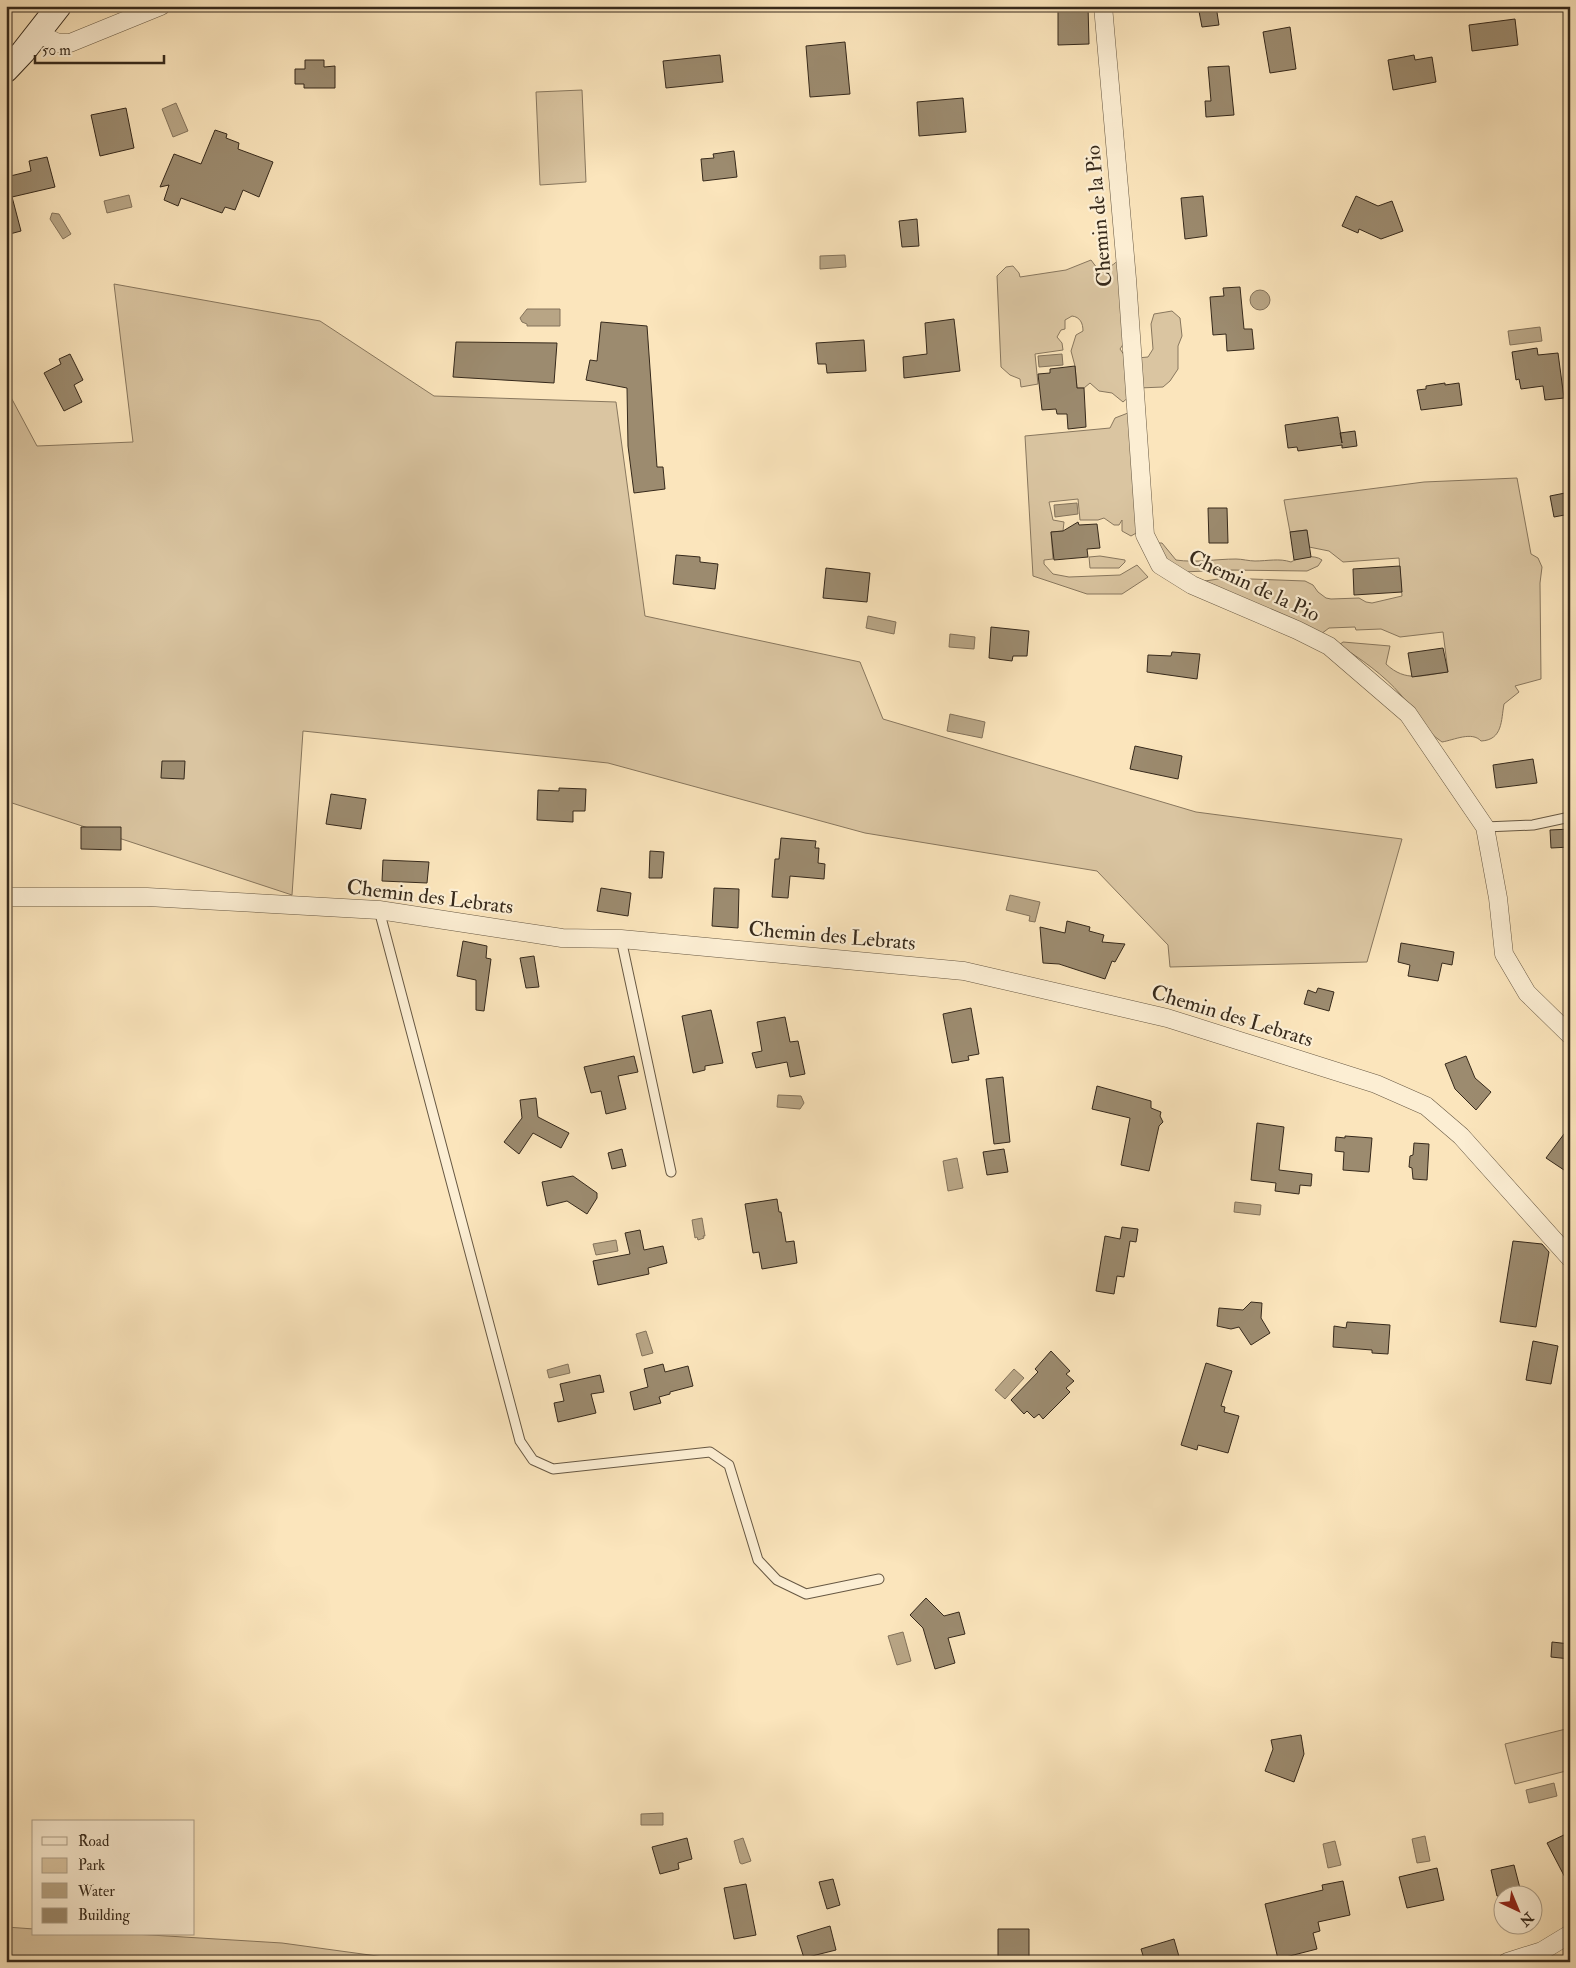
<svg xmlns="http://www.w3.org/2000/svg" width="1576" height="1968" font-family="'IM FELL Double Pica',serif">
<rect width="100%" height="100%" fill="#fbe5bc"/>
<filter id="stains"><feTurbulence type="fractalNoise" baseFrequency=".004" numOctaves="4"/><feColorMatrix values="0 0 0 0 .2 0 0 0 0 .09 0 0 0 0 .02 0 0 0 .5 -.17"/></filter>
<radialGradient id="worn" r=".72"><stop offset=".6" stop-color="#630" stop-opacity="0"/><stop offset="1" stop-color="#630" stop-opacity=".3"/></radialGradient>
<path fill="#dac5a1" stroke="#88775e" d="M582 90 586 182 540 185 536 92Z
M1091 260 1097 268C1106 269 1112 267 1118 260L1124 343 1120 349 1125 356 1137 358 1148 357 1153 349 1151 324 1154 314 1172 311 1180 318 1182 336 1178 346V369L1170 381 1163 387 1139 388 1123 402 1112 393 1099 391 1090 383 1084 388H1077L1075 366 1071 351 1076 335 1083 331C1083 323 1080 317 1072 316L1065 320V329L1061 330 1057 337 1062 343 1063 350 1035 354 1038 384 1021 387 1020 379 1010 375 1001 367 997 276 1006 267 1013 266 1019 273 1020 277 1066 270Z
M114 284 320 321 434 396 616 402 645 616 860 662 883 719 1196 812 1402 839 1367 962 1170 967 1168 945 1097 871 865 833 608 763 303 731 292 895 6 801V388L37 446 133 442Z
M1128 413 1138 532 1131 536 1122 531V520L1119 525H1114L1104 518 1098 520H1080L1078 499 1049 502 1053 520 1064 522 1063 531 1051 532 1053 559 1044 560V564L1053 574 1069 577 1120 575 1137 565 1148 577 1122 594H1087L1033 576 1025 436 1110 428 1115 418Z
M1517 478 1531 554 1538 558 1542 567 1540 583 1541 679 1515 686 1519 692 1504 704C1501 720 1503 740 1481 741 1472 731 1454 740 1442 742 1424 730 1414 711 1401 695 1384 675 1361 659 1339 645L1343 642 1390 646 1386 664C1406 683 1423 675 1448 672L1443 632 1400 637 1381 629 1356 630 1355 627 1329 628 1321 634 1205 581 1225 578 1305 581 1313 585 1318 592 1326 598 1331 599 1359 598 1366 602 1372 603 1402 596 1399 558 1343 562 1329 551 1309 547 1306 530 1290 532 1284 500 1424 482Z
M1157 543H1162L1176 560C1196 563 1216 559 1236 559 1242 559 1249 561 1255 561 1268 561 1279 558 1291 562 1299 557 1314 554 1322 560L1318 566 1307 571 1228 570 1183 572 1168 563Z
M1100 556 1125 560V562L1119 568H1090L1089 557Z
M1570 1728V1770L1515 1784 1505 1744Z
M6 1927 34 1929V1934H134L282 1943 421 1962H6Z"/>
<path fill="#b8a585" stroke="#84735b" d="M176 103 188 131 173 137 162 109Z
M129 195 132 207 107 213 104 201Z
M52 213 59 214 71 234 63 239 50 219Z
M845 255 846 267 820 269V256Z
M1250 300a10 10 0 1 1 20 0a10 10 0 1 1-20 0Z
M527 309H560V326H527V324L522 322 520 318Z
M1540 327 1542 341 1510 345 1508 331Z
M1062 354 1063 365 1039 367 1038 356Z
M1077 503 1078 514 1055 517 1054 505Z
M868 616 896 622 894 634 866 628Z
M950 634 975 637 974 649 949 647Z
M950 714 985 722 982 738 947 731Z
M1010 895 1040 902 1035 922 1029 921 1030 916 1006 910Z
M778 1095 801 1096 804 1103 800 1109 777 1107Z
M957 1158 963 1188 948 1191 943 1161Z
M1235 1202 1261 1205 1260 1215 1234 1212Z
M702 1218 705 1236H703L704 1238 698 1240 697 1237 695 1238 692 1220Z
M616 1240 618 1251 596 1255 593 1244Z
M646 1331 653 1353 642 1356 636 1334Z
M568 1364 570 1373 549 1378 547 1370Z
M1014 1369 1024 1378 1005 1399 995 1390Z
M903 1632 911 1661 897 1665 888 1636Z
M1554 1783 1557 1796 1529 1803 1526 1790Z
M663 1813V1825H641V1814Z
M1425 1836 1430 1861 1417 1863 1412 1839Z
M743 1838 751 1861 742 1864 740 1863 734 1841Z
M1335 1841 1341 1865 1328 1868 1323 1844Z"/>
<path fill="#9c8b6f" stroke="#36291b" d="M1058 6H1088L1089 44 1058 45Z
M1198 6H1216L1219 25 1202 27Z
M1515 19 1518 45 1472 51 1469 25Z
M1290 27 1296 69 1270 73 1263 32Z
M845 42 850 94 810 97 806 46Z
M720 55 723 82 666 88 663 61Z
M1414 55 1415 60 1432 57 1436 82 1393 90 1388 60Z
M305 60H324V67L335 66V88H304V84H295V69H305Z
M1229 66 1234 115 1206 117 1205 101H1211L1208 67Z
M963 98 966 132 919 136 917 102Z
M126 108 134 148 100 156 91 115Z
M215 130 227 134 226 138 239 143 238 149 273 162 259 197 243 190 235 210 225 207 222 213 181 198 178 206 164 200 169 185 160 187 174 154 201 164Z
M734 151 737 177 703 181 701 159 714 158 713 154Z
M47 157 55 187 12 197 6 177 31 171 29 161Z
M6 193H11L21 231 6 235Z
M1203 196 1207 236 1185 239 1181 198Z
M1356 196 1378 206 1392 201 1403 231 1381 239 1359 229 1358 233 1342 226Z
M917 219 919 246 902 247 899 221Z
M1240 287 1244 329H1252L1254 349 1227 351 1226 334 1213 335 1210 297 1224 296 1223 288Z
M954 319 960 371 904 378 903 357 927 354 925 323Z
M601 322 647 326 657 467H663L665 489 634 493 628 446 627 388 586 380 590 360 597 361Z
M864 340 866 371 827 373 826 364H818L816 343Z
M456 342 557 343 554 383 453 377Z
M1537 348 1538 355 1558 353 1564 398 1545 400 1543 386 1521 389 1519 379 1516 380 1512 352Z
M70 354 83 380 74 385 82 402 64 411 44 373 61 364 59 359Z
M1075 366 1077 388H1084L1086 427 1068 429 1067 414H1057L1056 409 1042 410 1038 374 1050 373V369Z
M1445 383V385L1459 383 1462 405 1421 410 1417 390 1426 389V386Z
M1338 417 1342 443 1340 433 1355 431 1357 446 1342 448V445L1298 451 1297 447 1288 448 1285 425Z
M1570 492V514L1554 517 1550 496Z
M1208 508H1227L1228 543H1209Z
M1078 522 1079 525 1097 524 1100 548 1087 549 1088 557 1054 560 1051 532 1063 531Z
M1307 530 1311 557 1294 560 1290 532Z
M676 555 700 557V562L718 564 715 589 673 584Z
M1400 566 1402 592 1354 595 1353 569Z
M826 568 870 573 867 602 823 598Z
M991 627 1029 631 1027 656H1013L1012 661 989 658Z
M1443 648 1448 672 1412 677 1408 653Z
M1172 652 1200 654 1197 679 1147 672 1148 655 1171 656Z
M1135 746 1182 756 1178 779 1130 769Z
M1533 759 1537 783 1496 788 1493 765Z
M162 761H185L184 779 161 778Z
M559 788 586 789 585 811H573V822L537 820 538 790 559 791Z
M331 794 366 799 361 829 326 824Z
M81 827H121V850L81 849Z
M1570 829V847L1551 848 1550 830Z
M781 838 816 841 815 848H819L818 863 825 864 824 879 790 876 788 898 772 897 775 859H779Z
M650 851 664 852 662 878H649Z
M383 860 429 862 427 883 382 881Z
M601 888 631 893 628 916 597 911Z
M714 888 739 889 738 928 712 926Z
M1067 921 1090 927 1089 931 1104 935 1102 942 1125 944 1115 962 1112 961 1105 979 1059 964 1043 963 1040 927 1065 933Z
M463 941 487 946 486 958 491 959 484 1011 476 1010V980L457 976Z
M1401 943 1454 952 1452 965 1442 963 1438 981 1408 976 1410 965 1398 962Z
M534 956 539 987 526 988 520 958Z
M1318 988 1334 992 1329 1011 1304 1004 1308 990 1316 993Z
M971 1008 979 1054 968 1056 969 1060 952 1063 943 1014Z
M711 1010 723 1063 705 1066V1070L693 1073 682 1016Z
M785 1017 790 1042 798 1041 805 1074 790 1077 787 1062 756 1068 752 1053 762 1051 757 1022Z
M634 1056 638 1072 618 1076 626 1109 606 1114 601 1091 591 1093 584 1067Z
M1466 1056 1475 1078 1491 1092 1476 1110 1455 1089 1445 1064Z
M1003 1077 1010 1142 994 1144 986 1079Z
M1097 1086 1151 1101V1108L1161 1112 1160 1116 1163 1122 1159 1126 1149 1171 1121 1165 1130 1118 1092 1109Z
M536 1098 538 1117 569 1133 561 1148 533 1133 519 1154 504 1142 522 1118 520 1100Z
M1257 1123 1284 1127 1279 1170 1312 1174 1311 1186 1300 1185 1299 1194 1275 1191 1276 1183 1251 1180Z
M1570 1126V1174L1546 1158Z
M1345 1136 1372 1138 1369 1172 1343 1170 1344 1152 1335 1151 1336 1137 1345 1138Z
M1414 1143 1429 1144 1427 1180 1413 1179 1412 1168 1409 1167 1410 1156 1413 1155Z
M622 1149 626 1166 612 1169 608 1153Z
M1004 1149 1008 1172 987 1175 983 1152Z
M573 1176 597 1193V1198L587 1214 567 1201 547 1206 542 1182Z
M777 1199 779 1212H781L786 1242 794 1241 797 1263 762 1269 759 1252 753 1253 745 1204Z
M1122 1227 1138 1229 1136 1242 1130 1241 1124 1277 1117 1276 1114 1294 1096 1291 1105 1236 1120 1239Z
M640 1230 644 1250 663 1246 667 1263 648 1268 649 1274 598 1285 593 1261 630 1254 625 1233Z
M1513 1241 1542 1244 1549 1252 1536 1327 1500 1322Z
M1251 1302 1262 1303 1261 1318 1270 1333 1251 1345 1239 1327 1231 1329 1217 1326 1219 1308 1243 1310Z
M1347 1322 1390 1325 1388 1354 1372 1353V1350L1333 1347 1334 1326 1346 1328Z
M1533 1341 1558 1346 1551 1384 1526 1380Z
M1051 1351 1070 1371 1066 1374 1074 1381 1066 1388 1070 1392 1043 1419 1039 1414 1034 1418 1027 1411 1024 1414 1011 1400 1038 1372 1035 1369Z
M1206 1363 1232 1371 1221 1406 1225 1407 1224 1412 1239 1416 1228 1453 1198 1445 1197 1450 1181 1445Z
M663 1364 665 1372 688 1366 693 1386 670 1392V1394L659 1397 661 1403 634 1410 630 1392 648 1387 644 1369Z
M600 1375 604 1392 591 1394 596 1413 558 1422 554 1403 564 1401 560 1384Z
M926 1598 944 1616 959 1612 965 1634 948 1638 955 1663 935 1669 923 1628 910 1615Z
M1552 1642 1570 1644V1659L1551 1657Z
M1301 1735 1304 1754 1294 1782 1265 1771 1273 1749 1271 1740Z
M1566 1834 1570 1845V1887L1547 1843Z
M687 1838 692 1859 678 1863 679 1869 660 1874 652 1847Z
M1514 1865 1522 1896H1497L1491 1870Z
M1437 1868 1444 1900 1407 1908 1399 1877Z
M833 1879 840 1905 827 1909 819 1882Z
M1343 1881 1350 1915 1318 1922 1320 1931 1313 1933 1317 1949 1278 1959 1265 1904 1323 1890 1322 1885Z
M746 1884 756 1935 734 1939 724 1888Z
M830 1926 836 1950 804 1958 797 1936Z
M998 1929H1029V1962H998Z
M1174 1939 1180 1960 1172 1962H1145L1141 1949Z"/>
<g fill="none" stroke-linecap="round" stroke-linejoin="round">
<defs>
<path id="lane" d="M1485 827 1533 825 1570 817
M379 910 520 1441 533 1460 553 1469 710 1452 729 1465 758 1560 777 1580 806 1594 879 1579
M621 939 671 1172"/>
<path id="street" d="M1103 6 1127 279 1145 535 1160 565 1192 585 1297 630 1329 646 1408 714 1485 827 1498 898 1504 954 1527 993 1570 1035
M37 33 58 43H70L161 6
M6 897H147L379 910 562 938 621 939 964 971 1167 1018 1376 1084 1426 1106 1461 1136 1570 1258
M1507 1962 1542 1951 1570 1934"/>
<path id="secondary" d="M6 70 23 52 59 6"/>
</defs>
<use href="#lane" stroke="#675843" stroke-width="11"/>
<use href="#street" stroke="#675843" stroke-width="19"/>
<use href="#secondary" stroke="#36291b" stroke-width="26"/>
<use href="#lane" stroke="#fceed3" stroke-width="9"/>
<use href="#street" stroke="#fceed3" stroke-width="18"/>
<use href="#secondary" stroke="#fceed3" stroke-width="24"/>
</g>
<g text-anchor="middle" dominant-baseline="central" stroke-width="4.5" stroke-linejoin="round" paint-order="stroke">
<g font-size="21" fill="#36291b" stroke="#fceed3">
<text transform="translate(1099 216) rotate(-95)">Chemin de la Pio</text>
<text transform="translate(1254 586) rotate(25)">Chemin de la Pio</text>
<text transform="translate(430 897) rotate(7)">Chemin des Lebrats</text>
<text transform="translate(832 936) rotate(5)">Chemin des Lebrats</text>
<text transform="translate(1232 1016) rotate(17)">Chemin des Lebrats</text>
</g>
</g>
<rect width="1576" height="1968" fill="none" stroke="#fbe5bc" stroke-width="25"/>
<rect x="8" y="8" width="1561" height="1953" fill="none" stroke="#36291b" stroke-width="2.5"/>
<rect x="12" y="12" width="1551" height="1943" fill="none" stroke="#36291b"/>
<rect x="32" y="1820" width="162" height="115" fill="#fceed3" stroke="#ad9f89"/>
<rect x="42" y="1837" width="25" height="8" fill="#fceed3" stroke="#ad9f89"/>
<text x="78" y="1846" font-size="15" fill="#36291b">Road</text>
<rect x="42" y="1858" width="25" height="15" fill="#dac5a1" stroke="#ad9f89"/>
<text x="78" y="1870" font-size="15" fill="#36291b">Park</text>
<rect x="42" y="1883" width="25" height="15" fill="#b8a585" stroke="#ad9f89"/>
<text x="78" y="1896" font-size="15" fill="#36291b">Water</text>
<rect x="42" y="1908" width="25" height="15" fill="#9c8b6f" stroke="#ad9f89"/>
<text x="78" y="1920" font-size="15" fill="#36291b">Building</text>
<g transform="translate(1518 1910) rotate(136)"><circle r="24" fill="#fceed3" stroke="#ad9f89"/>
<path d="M0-4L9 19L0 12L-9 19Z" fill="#8f2418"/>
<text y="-8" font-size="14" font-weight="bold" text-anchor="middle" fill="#36291b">N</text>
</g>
<path d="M35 55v8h129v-8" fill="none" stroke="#36291b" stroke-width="2.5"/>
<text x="42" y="55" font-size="15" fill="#36291b" stroke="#fceed3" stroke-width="4" paint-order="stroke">50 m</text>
<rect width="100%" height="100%" filter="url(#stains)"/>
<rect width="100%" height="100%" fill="url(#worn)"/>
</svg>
